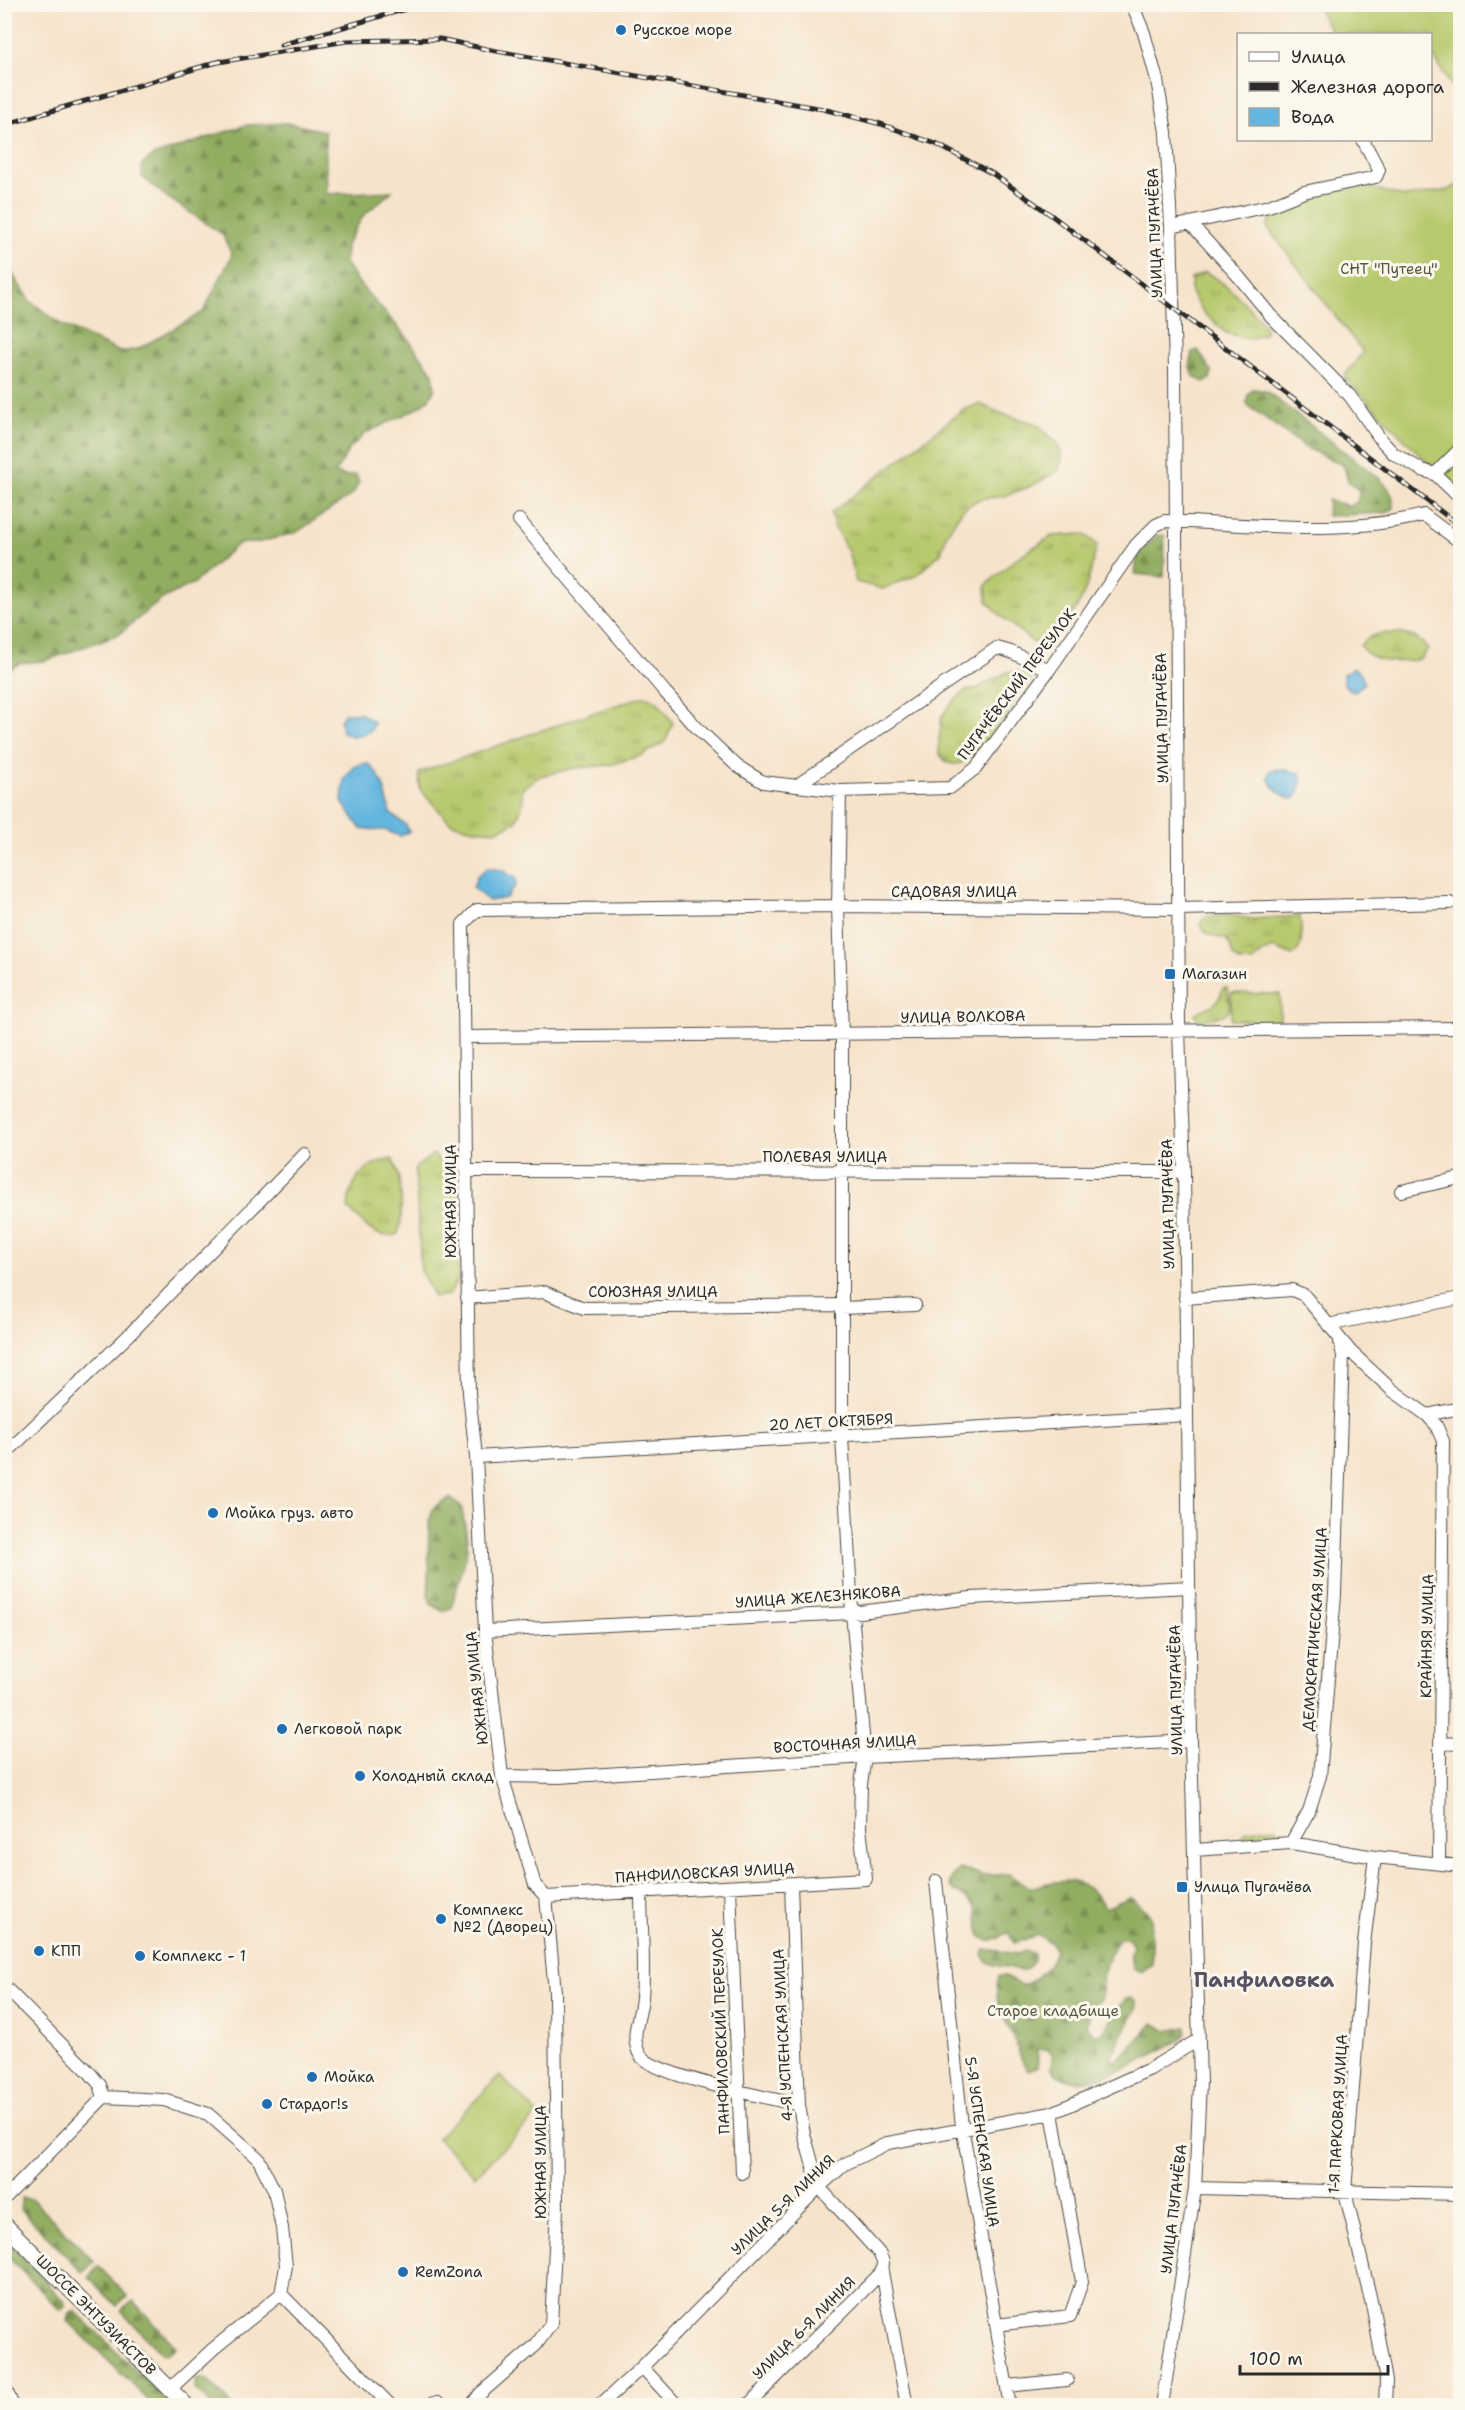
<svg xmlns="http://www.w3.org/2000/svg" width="1465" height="2410" font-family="'Shantell Sans',sans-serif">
<defs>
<pattern id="grass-tufts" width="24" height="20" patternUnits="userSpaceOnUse" patternTransform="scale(1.5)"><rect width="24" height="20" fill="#b7c96d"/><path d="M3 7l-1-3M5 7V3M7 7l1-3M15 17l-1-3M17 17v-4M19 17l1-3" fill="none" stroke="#95a35a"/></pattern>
<pattern id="forest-firs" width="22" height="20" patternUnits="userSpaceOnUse" patternTransform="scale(1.5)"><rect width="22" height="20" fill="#91ad60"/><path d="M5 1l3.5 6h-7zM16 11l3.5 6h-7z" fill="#778d4f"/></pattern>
</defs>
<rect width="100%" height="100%" fill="#fbf7ec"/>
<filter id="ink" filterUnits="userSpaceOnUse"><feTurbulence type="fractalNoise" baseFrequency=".0167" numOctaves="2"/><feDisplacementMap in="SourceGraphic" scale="12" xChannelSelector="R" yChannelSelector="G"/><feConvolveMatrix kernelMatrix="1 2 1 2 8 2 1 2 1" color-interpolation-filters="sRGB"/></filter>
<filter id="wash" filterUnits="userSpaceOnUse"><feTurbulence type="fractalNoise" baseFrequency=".008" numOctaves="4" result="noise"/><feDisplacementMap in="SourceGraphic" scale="24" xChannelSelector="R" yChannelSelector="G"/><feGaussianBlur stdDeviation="1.35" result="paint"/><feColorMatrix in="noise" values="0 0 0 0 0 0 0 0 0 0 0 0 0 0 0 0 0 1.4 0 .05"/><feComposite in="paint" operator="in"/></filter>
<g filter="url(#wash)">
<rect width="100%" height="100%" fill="#f6e3cb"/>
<path fill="url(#grass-tufts)" stroke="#717a4c" stroke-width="1.5" d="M1205 272C1230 285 1247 306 1266 326L1264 334 1248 339 1226 333 1203 312 1191 293V279Z
M979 404 1003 414 1037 424 1059 445 1062 459 1058 471 1029 487 1004 496 979 499 963 509 947 533 941 553 915 576 882 589 856 582 848 551 834 526 831 513 963 410Z
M1083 534 1097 544C1086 593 1082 619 1034 643L1001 616 987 601 986 585 1018 557 1052 536Z
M1397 633 1415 637 1428 648 1421 659C1399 663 1374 665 1360 646 1370 632 1381 634 1397 633Z
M1007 672H1029L1032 679 1015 696C1012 716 981 755 961 763 957 765 952 764 947 763L939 753V740L942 716 950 705 965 691 978 688Z
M645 696 657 701 673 723 665 742 642 755 610 765 574 768 540 776 522 789 523 804 516 822 495 831 474 829 451 823 420 790 419 773C437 765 454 761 471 755 529 735 586 714 645 696Z
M1227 915 1253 919 1300 916C1301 932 1306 946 1292 956L1274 948 1264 952 1252 962H1240L1233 956 1230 945 1226 939C1214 936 1204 937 1201 923L1205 917Z
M1223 988H1227C1229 997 1231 1005 1228 1013L1211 1019 1200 1020 1195 1015 1197 1012C1212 1005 1218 1006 1223 988Z
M433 1154 449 1170 457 1187 458 1280 449 1295 434 1297 421 1272 415 1168Z
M392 1159C402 1175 404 1216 398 1234 376 1242 362 1222 348 1208 349 1181 365 1163 392 1159Z
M1261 1828H1275L1280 1832 1279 1835 1257 1840 1244 1839 1243 1836 1247 1831Z"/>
<path fill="url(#forest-firs)" stroke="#5e6c46" stroke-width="1.5" d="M287 123 325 131 327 194 392 191 363 216 346 245 345 263 361 286 406 336 433 373 435 389 428 400 416 409 366 433 350 448 335 473 345 476 356 475 359 482 353 494 297 532 261 542 238 544 194 583 162 599 119 634 45 661 20 663 5 672V262L29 300 62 325 120 352 138 349 203 312 232 255 222 234 168 198 142 177V165L153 156 246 125Z
M1198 350 1212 372 1210 379 1203 382 1194 376 1190 367 1193 352Z
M1253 389 1266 391 1379 478C1389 488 1394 493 1394 508L1386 513 1327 516 1328 500 1350 506 1358 501 1359 491 1348 481 1344 466 1305 447 1246 404 1248 395Z
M1158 535 1165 536 1164 577 1135 574 1137 558 1142 550Z
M450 1498 461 1506C463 1517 466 1528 467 1539 469 1562 455 1585 452 1608L442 1611 431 1604 428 1594C431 1570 425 1533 432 1512 434 1505 443 1501 450 1498Z
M960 1869 971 1871 983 1876 1009 1874 1030 1888C1052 1881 1075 1875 1094 1893 1099 1898 1101 1903 1106 1908L1130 1897C1136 1899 1136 1902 1141 1906 1159 1922 1148 1920 1151 1940 1152 1949 1153 1955 1152 1964L1141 1972 1132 1967 1130 1956 1133 1946 1128 1938H1119L1107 1961 1102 1978V1997L1091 2010 1086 2026 1096 2035 1103 2032 1126 1998 1131 1997 1136 2001 1137 2008 1111 2056 1115 2062 1154 2023 1167 2031 1186 2027V2033L1180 2040C1150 2055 1077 2103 1050 2068L1053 2055 1047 2049H1037L1038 2060 1037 2067 1028 2070C1021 2062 1020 2054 1016 2044 1007 2021 991 2002 999 1976H1005L1023 1986C1039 1978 1048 1968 1056 1951L1051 1943 1038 1935 1014 1943 1008 1932C998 1938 991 1944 981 1937 977 1927 979 1916 975 1907 969 1893 932 1891 960 1869Z
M985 1949 1018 1954 1026 1950 1034 1954C1035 1963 1028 1969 1020 1971 1007 1964 988 1970 982 1954Z
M22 2198 32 2199 94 2261 83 2273 20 2209Z
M5 2238 64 2301 65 2306 60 2310 5 2254Z
M98 2266 128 2296 117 2306 89 2278Z
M133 2301 176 2347 168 2354 163 2355 121 2311Z
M75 2311 171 2405H153L68 2321 70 2312Z
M197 2379H206L232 2405H211L195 2389Z"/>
<path fill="#b7c96d" stroke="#717a4c" stroke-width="1.5" d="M1315 5H1460V99L1431 53 1430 34H1333Z
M1460 184V488L1431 466 1344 377 1363 352 1267 227 1271 217 1302 198 1360 185 1405 197 1448 190Z
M1231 993 1280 994V1021L1231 1020Z
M500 2076 538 2114 475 2176 437 2138Z"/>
<path fill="#63b6df" stroke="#477085" stroke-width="1.5" d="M1354 668 1361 673 1364 683 1355 692C1345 688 1342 684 1343 674Z
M345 713H360L374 722 371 731 354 737 342 732 340 721Z
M367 763C382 773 387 796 390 813L406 825 409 832 400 836 385 830 361 829 342 802 344 779 355 766Z
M1279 769 1300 773C1303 782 1301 792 1294 799 1281 796 1275 790 1268 778L1270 771Z
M487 868 502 870 516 879V885L506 898 489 901 473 888 477 876Z"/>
</g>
<g filter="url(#ink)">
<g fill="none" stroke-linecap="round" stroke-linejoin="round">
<defs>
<path id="minor" d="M1132 4 1144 33 1157 80 1166 132 1171 227 1175 367 1179 1030 1184 1172 1191 1741 1200 2083 1195 2188 1162 2406
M1190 223 1239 277 1271 316 1350 396 1381 440 1394 454 1422 470 1435 474 1460 498
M1171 227 1269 206 1304 192 1376 177 1379 170 1363 140
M1435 474 1460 449
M519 520 665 692 698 729 737 766 763 782 840 791 950 788 976 768 1049 670 1136 545 1156 525 1165 521C1251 524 1340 536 1424 515L1460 542
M796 786 997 648 1011 652 1049 670
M466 1037 1460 1028
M466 1171 1184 1172
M1401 1191 1460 1178
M467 1298 544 1292 584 1308 842 1305
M1185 1298 1292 1290 1304 1295 1351 1352 1392 1390 1427 1415 1436 1425 1443 1441 1439 1862
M842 1308 915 1305
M1328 1325 1460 1298
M1427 1415 1460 1408
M4 1455 128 1336 305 1154
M476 1457 1187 1415
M485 1631 852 1613 971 1598 1189 1587
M1441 1743 1460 1744
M502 1776 559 1777 865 1757 1191 1741
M1291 1843 1309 1811 1320 1776 1335 1594 1343 1355 1340 1343
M1195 1850 1291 1843 1375 1857 1460 1866
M1375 1857 1364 1943 1345 2192 1373 2309 1386 2381 1385 2406
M936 1881 962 2126 1010 2406
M791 1885 799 2105 804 2134 819 2187 879 2253 883 2262 882 2272 907 2406
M730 1888 742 2173
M641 1892C641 1926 645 1962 642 1997 641 2016 629 2036 640 2055 653 2076 771 2098 799 2105
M546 1897 866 1879 860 1828 861 1784 865 1757 852 1613 842 1436V1034L838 906 840 791
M4 1986 90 2073 100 2085 104 2097
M1195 2188 1460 2194
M4 2199 104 2097 164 2100 208 2114 258 2158 274 2190 282 2228 286 2266 281 2294 213 2349 170 2389
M281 2294 391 2406
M996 2325 1070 2316 1082 2282 1052 2113
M642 2367 678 2406
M4 2385 13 2406
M1007 2386 1067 2380
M424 2406 438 2402
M471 2406 480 2394 536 2345 551 2324 557 2209 555 1992 546 1897 535 1885 502 1776 485 1631 476 1457 469 1393 463 924 477 910 838 906 1178 909 1450 903
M599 2406 642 2367 819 2187 845 2164 888 2143 1052 2113 1150 2069 1198 2040
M747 2406 882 2272"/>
<path id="major" d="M4 2224 187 2406"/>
</defs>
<use href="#minor" stroke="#494743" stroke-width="14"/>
<use href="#major" stroke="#494743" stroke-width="17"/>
<use href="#minor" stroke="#fff" stroke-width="12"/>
<use href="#major" stroke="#fff" stroke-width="15"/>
<defs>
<path id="rail" d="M281 45 423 4
M213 63 347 41 440 39 491 50 823 109 881 124 936 144 993 174 1051 215 1460 526
M4 125 221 61"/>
</defs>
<use href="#rail" stroke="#2b2b2b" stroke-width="5"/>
<use href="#rail" stroke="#fbf7ec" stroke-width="3" stroke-dasharray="9" stroke-linecap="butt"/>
</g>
</g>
<g fill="#1f6fb2" stroke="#fbf7ec" stroke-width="2">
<circle cx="621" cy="30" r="6"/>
<rect x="1164" y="968" width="12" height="12" rx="3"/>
<circle cx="213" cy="1513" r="6"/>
<circle cx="282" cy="1729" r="6"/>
<circle cx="360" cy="1776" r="6"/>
<rect x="1176" y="1881" width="12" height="12" rx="3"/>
<circle cx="441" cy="1919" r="6"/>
<circle cx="39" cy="1951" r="6"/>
<circle cx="140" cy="1956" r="6"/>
<circle cx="312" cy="2077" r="6"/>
<circle cx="267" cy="2104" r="6"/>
<circle cx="403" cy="2272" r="6"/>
</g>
<g text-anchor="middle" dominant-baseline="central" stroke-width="6" stroke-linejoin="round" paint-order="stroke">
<g font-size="15" fill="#2b2b2b" stroke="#fbf7ec" text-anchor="start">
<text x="633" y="30">Русское море</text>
<text x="1182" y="974">Магазин</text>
<text x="225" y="1513">Мойка груз. авто</text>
<text x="294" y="1729">Легковой парк</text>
<text x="372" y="1776">Холодный склад</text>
<text x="1194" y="1887">Улица Пугачёва</text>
<text x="453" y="1910">Комплекс<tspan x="453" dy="17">№2 (Дворец)</tspan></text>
<text x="51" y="1951">КПП</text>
<text x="152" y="1956">Комплекс - 1</text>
<text x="324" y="2077">Мойка</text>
<text x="279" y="2104">Стардог!s</text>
<text x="415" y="2272">RemZona</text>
</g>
<g font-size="15" fill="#2b2b2b" stroke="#fbf7ec">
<text transform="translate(1155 233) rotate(-92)">УЛИЦА ПУГАЧЁВА</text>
<text transform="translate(1017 684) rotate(-53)">ПУГАЧЁВСКИЙ ПЕРЕУЛОК</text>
<text transform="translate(1162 718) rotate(-91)">УЛИЦА ПУГАЧЁВА</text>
<text x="954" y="892">САДОВАЯ УЛИЦА</text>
<text transform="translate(963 1017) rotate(-1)">УЛИЦА ВОЛКОВА</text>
<text x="825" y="1157">ПОЛЕВАЯ УЛИЦА</text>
<text transform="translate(451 1201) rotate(-90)">ЮЖНАЯ УЛИЦА</text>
<text transform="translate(1168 1204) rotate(-91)">УЛИЦА ПУГАЧЁВА</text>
<text x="653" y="1292">СОЮЗНАЯ УЛИЦА</text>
<text transform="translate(831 1422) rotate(-3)">20 ЛЕТ ОКТЯБРЯ</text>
<text transform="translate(818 1597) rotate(-4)">УЛИЦА ЖЕЛЕЗНЯКОВА</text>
<text transform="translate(1315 1629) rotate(-86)">ДЕМОКРАТИЧЕСКАЯ УЛИЦА</text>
<text transform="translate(1427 1636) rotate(-89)">КРАЙНЯЯ УЛИЦА</text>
<text transform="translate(477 1688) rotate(-96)">ЮЖНАЯ УЛИЦА</text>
<text transform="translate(1176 1690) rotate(-91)">УЛИЦА ПУГАЧЁВА</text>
<text transform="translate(845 1744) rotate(-3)">ВОСТОЧНАЯ УЛИЦА</text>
<text transform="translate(705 1873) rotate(-3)">ПАНФИЛОВСКАЯ УЛИЦА</text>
<text transform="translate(721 2031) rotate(-92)">ПАНФИЛОВСКИЙ ПЕРЕУЛОК</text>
<text transform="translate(783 2035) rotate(-93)">4-Я УСПЕНСКАЯ УЛИЦА</text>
<text transform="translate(1338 2114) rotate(-87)">1-Я ПАРКОВАЯ УЛИЦА</text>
<text transform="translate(982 2142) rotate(82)">5-Я УСПЕНСКАЯ УЛИЦА</text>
<text transform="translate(541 2162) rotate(-90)">ЮЖНАЯ УЛИЦА</text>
<text transform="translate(783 2205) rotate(-44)">УЛИЦА 5-Я ЛИНИЯ</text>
<text transform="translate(1174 2209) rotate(-83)">УЛИЦА ПУГАЧЁВА</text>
<text transform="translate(96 2315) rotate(45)">ШОССЕ ЭНТУЗИАСТОВ</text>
<text transform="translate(804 2328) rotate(-45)">УЛИЦА 6-Я ЛИНИЯ</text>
</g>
<g font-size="15" fill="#555a3f" stroke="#fbf7ec">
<text x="1389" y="269">СНТ "Путеец"</text>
<text x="1053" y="2011">Старое кладбище</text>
</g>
<g font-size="21" font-weight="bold" fill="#5b5164" stroke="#fbf7ec">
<text x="1264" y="1980">Панфиловка</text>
</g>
</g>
<rect width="1465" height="2410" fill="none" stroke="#fbf7ec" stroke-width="24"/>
<rect x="1237" y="33" width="195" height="108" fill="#fbf7ec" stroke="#a8a59f" stroke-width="1.5"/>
<rect x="1249" y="52" width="30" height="9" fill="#ffffff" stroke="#a8a59f" stroke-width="1.5"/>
<text x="1291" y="63" font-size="18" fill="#2b2b2b">Улица</text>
<rect x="1249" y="82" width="30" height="9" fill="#2b2b2b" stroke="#a8a59f" stroke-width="1.5"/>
<text x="1291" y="93" font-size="18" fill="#2b2b2b">Железная дорога</text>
<rect x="1249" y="108" width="30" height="18" fill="#63b6df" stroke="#a8a59f" stroke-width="1.5"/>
<text x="1291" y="123" font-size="18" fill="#2b2b2b">Вода</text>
<path d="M1240 2365v9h148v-9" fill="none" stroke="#2b2b2b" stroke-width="3"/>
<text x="1249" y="2365" font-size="18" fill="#2b2b2b" stroke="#fbf7ec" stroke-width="4.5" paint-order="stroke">100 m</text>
</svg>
